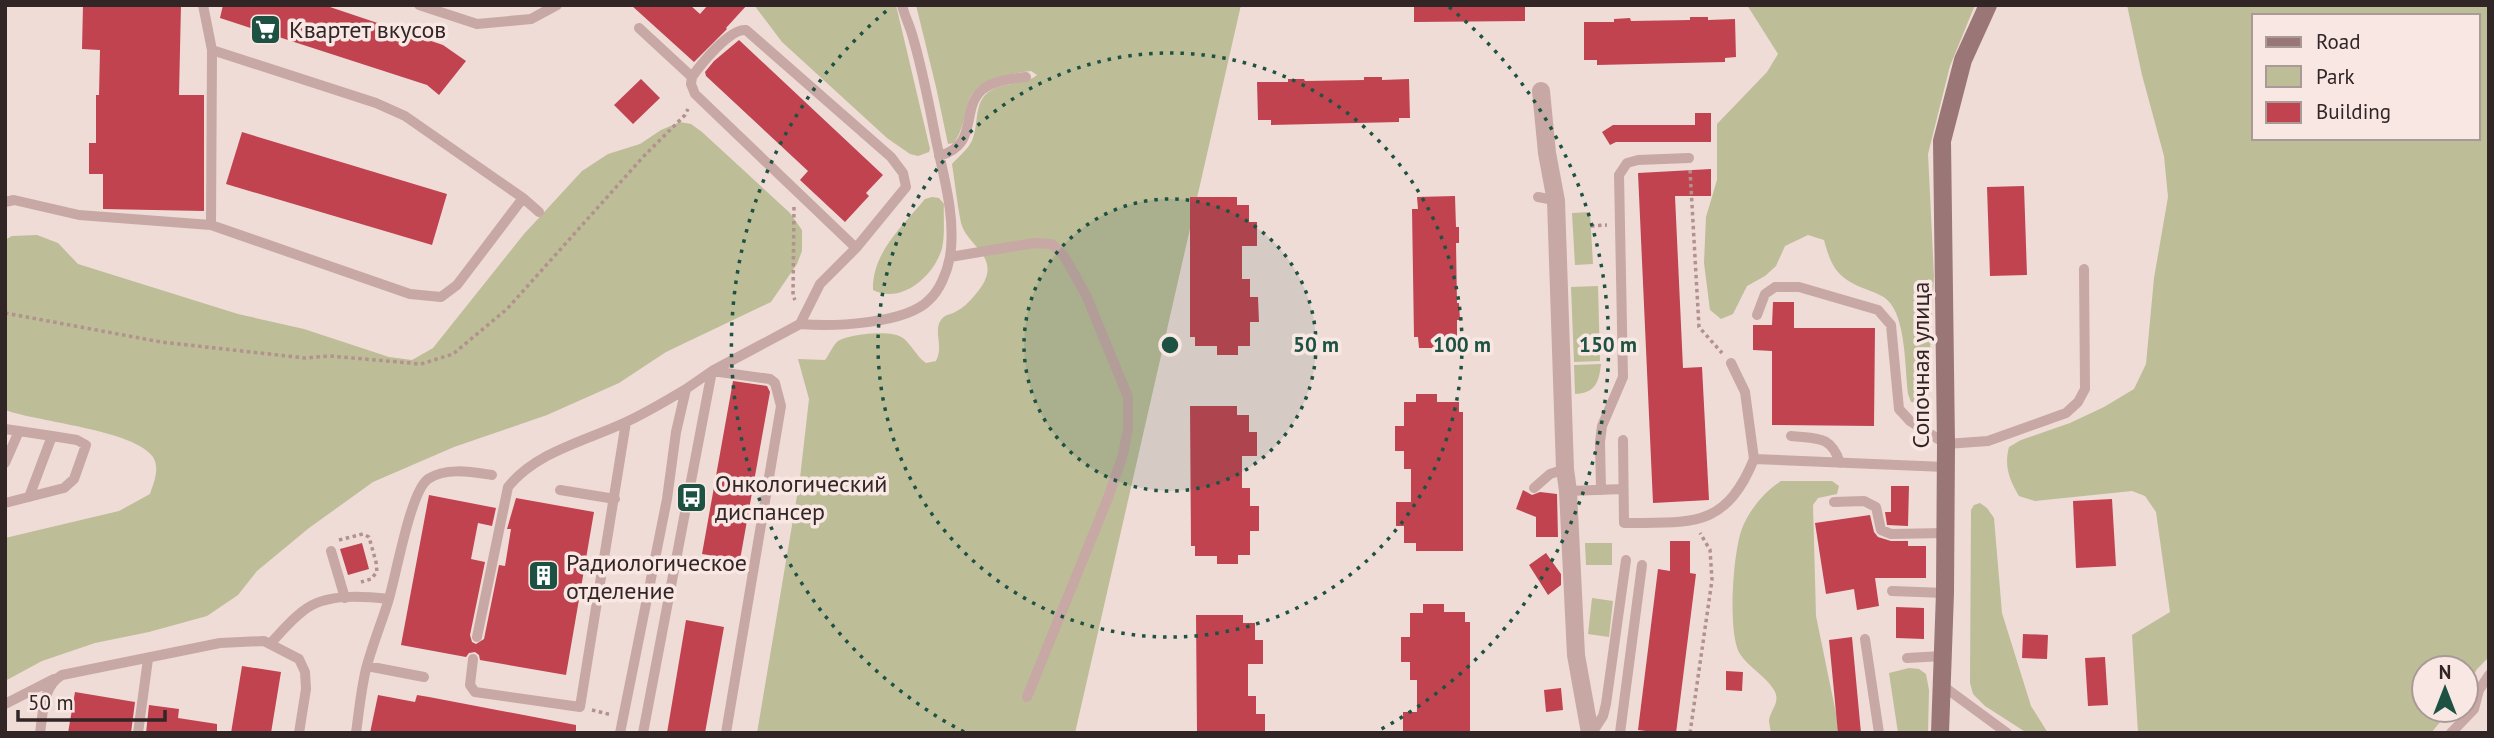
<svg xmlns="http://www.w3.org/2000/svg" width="2494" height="738" font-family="'PT Sans',sans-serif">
<rect width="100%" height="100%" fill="#efdcd7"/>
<path fill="#bdbd98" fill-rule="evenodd" d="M754 5H896L930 149 929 152 918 156 910 154 887 138 782 42Z
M916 5H1241L1075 733H757L800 478 809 399 798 359 825 360C829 355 833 345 838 341 849 334 893 329 903 338 912 345 916 356 926 363L936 361C944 346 933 331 941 320 945 314 950 315 955 312 964 308 973 298 979 290 1004 257 967 247 961 223 957 204 955 183 952 164 960 155 969 149 973 138 978 124 975 106 985 95 999 81 1022 87 1037 75L1031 71C1006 75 974 77 967 106 964 120 962 131 954 143L948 144 936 87Z
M1747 5H1975L1950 66 1928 154 1934 276 1930 352 1922 400 1918 403 1911 402 1908 394C1905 369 1906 325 1891 304 1885 296 1876 293 1868 290 1839 279 1832 270 1824 240L1808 235 1785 246 1776 266 1765 276 1747 286 1733 314 1721 319 1710 310 1704 263 1706 217 1717 180V124L1767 72 1778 54Z
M2127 5H2489V657L2477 669 2466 689V668H2424V710H2450L2431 733H2138L2132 635 2170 612 2156 512 2145 496 2132 491 2035 501 2019 496C2009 479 2004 466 2009 447L2021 440 2070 423 2104 407 2134 389 2146 364 2154 278 2168 197 2164 156 2142 75ZM2254 16H2478V138H2254Z
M680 122 691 124 702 132 790 213 802 230V251L797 264 771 302 666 352 619 383 547 415 454 447 373 482 309 528 257 571 238 595 207 616 149 632 95 643 42 661 5 681V538L119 511 150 494C154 482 160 469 153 457 135 430 38 422 5 410V240L12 236 37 235 58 243 78 264 238 314 304 329 389 357 412 360 433 348 524 234 582 171 608 154 640 144 661 130Z
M932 197 939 198 944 204C943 218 946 241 940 254 930 279 900 304 873 290 872 252 903 226 925 199Z
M1590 212 1593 264 1575 265 1572 213Z
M1598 286 1600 361 1574 362 1571 287Z
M1601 364C1599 383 1595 393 1575 394L1574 365Z
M1781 481H1832L1839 486 1837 494 1818 498 1813 505 1816 616 1840 733 1771 731C1770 730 1769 721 1769 720 1771 709 1781 702 1774 690 1766 676 1749 668 1740 654 1727 634 1733 548 1743 526 1751 508 1765 491 1781 481Z
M1980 503 1987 508 1994 518 2002 613 2031 706 2048 733H2027L1985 706 1973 694 1970 683 1971 510 1974 505Z
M1585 543H1612V565H1586Z
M1592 598 1613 601 1609 637 1588 634Z
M1909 668 1919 669 1926 674 1929 690 1928 733H1898L1889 673Z"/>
<path fill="#c14350" d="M83 5H181L179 95H204V211L103 209V174H89V143H96V95H99L100 50 82 49Z
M223 5H324L443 45 466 61 439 95 427 85 220 18Z
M631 5H690L700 14 708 5H747L726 28 727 29 694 62Z
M1414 5H1525V21L1414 22Z
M1690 17H1708V20L1735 19 1736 57 1725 58V62L1597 65V60H1584V22H1614V19L1630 18 1631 21 1690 20Z
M739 40 883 175 866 193 869 196 845 222 800 180 808 171 706 76 705 72 714 61Z
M1364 77H1382V80L1409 79 1410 118H1399V122L1271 125V120H1258L1257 82H1288V79H1304L1305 81 1364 80Z
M641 79 660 98 633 124 614 105Z
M1695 113H1711V142H1616L1610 145 1602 132 1613 125H1695Z
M242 132 447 194 432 245 226 184Z
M1711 169V196H1675L1683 368 1702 367 1709 500 1653 503 1638 173Z
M2024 186 2027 275 1990 276 1987 187Z
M1455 196 1456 227H1459V243H1456L1457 303H1459L1460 320H1457V348H1419L1418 337H1414L1412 209H1418L1417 197Z
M1190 197H1237V205H1249V222H1257V246H1242V279H1250V297H1258L1259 322H1250V346H1238V355H1217V346H1195V337H1190Z
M1773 302H1794V328H1875L1874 426 1772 425V351L1753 350V325H1772Z
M733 381 767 386 770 392 740 560 702 554Z
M1416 394H1437V402H1459V412H1463V551H1416V543H1404V526H1396V502H1411V469H1404V451H1395V426H1404V402H1416Z
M1190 406H1237V415H1249V432H1257V456H1242V488H1250V506H1259V531H1250V555H1238V564H1217V556H1195V546H1191Z
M1891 486H1909L1908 526 1887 525 1885 512H1891Z
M1523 490 1532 495 1540 492 1557 494 1558 537H1536V517L1516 509Z
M429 495 496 508 492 526 478 523 471 559 485 562 470 635 472 642 476 644 484 639 499 565 505 566 511 529H507L516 498 594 512 566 675 480 660 479 655 475 652 469 653 466 657 401 645Z
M2112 499 2116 566 2076 568 2073 501Z
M1870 515 1874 532 1878 537 1891 541H1908V546H1926V578H1875L1879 606 1857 610 1854 589 1826 594 1815 523Z
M1670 541H1690V573L1696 574 1676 733H1662L1638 730 1658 569 1670 571Z
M362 543 369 569 348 575 340 549Z
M1546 553 1561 574V585L1548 595 1529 565Z
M1423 604H1444V612H1465V622H1470V733H1403V712H1417V680H1410V662H1401V637H1410V613H1423Z
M1896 607 1924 608V639L1896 638Z
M1196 615H1243V623H1255V640H1263V664H1248V696H1256V714H1265V733H1197Z
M686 620 724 627 705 733H667Z
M2023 634 2048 635 2047 659 2022 658Z
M1852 637 1861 733H1838L1829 640Z
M2105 657 2108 705 2088 706 2085 658Z
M242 666 281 672 271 733H231Z
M1726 671 1743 672 1742 691 1726 690Z
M1561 688 1563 710 1546 712 1544 690Z
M75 692 135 702 131 733H68Z
M378 695 415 702 417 695 429 697 576 725V733H370Z
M149 705 179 709 178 718 217 724V733H146Z"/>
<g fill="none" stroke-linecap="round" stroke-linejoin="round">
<path stroke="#b2918e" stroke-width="3.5" stroke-dasharray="3.5 3.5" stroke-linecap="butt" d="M1690 170 1699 327 1722 353
M794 207 793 296 795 300
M1591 226 1607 225
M5 313 161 342 305 358 330 356 421 364 453 354 507 309 643 157 685 115 688 109
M339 540 363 534 369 537 376 562 377 572 371 579 361 582
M610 596 633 599
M592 710 612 715
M1690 733 1712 580 1710 550 1700 533"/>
<path stroke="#c7a8a4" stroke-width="10" d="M419 5 477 24 531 19 557 5
M639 28 692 77
M212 50 376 103 405 116 523 198 539 212
M939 156C981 144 959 109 983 89 995 80 1012 79 1026 77
M1538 197 1554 200 1555 204
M5 202 14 200 79 215 211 225 212 50 203 5
M211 225 410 294 441 297 457 285 523 198
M950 257 1034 243 1052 244 1064 256 1086 295 1128 397V429L1123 454 1108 498 1027 697
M1757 315 1765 294 1775 287H1799L1878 310 1891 325 1899 409 1910 421 1946 444 1988 441 2066 413 2078 402 2085 389 2084 269
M800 324C832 327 906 324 929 300 940 290 947 272 950 257 956 218 944 178 936 140 929 104 922 66 911 31 908 22 904 14 902 5
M1731 363 1745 392 1754 459
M5 429 19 431 5 463
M19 431 52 436
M1791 436C1817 439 1831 435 1840 463
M1623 440 1624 523C1690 522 1725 530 1754 459L1945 467
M1534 488 1550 474 1565 469
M560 490 615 499
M1601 490 1600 442 1602 426 1623 377 1619 175 1627 163 1638 160 1689 158
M1568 491 1623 489
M1834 502 1864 501 1876 507 1881 530 1891 534 1945 533
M5 503 64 488 74 479 86 445 77 440 52 436 29 497
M331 551 345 598
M1892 591 1945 593
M477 637 508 487C536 452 585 441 624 423 646 413 666 401 686 389
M1865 639 1879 733
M271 643C281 632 291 620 303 611 325 593 362 596 389 599
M1907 658 1943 656
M473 659 470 685 475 692 580 707 626 422
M367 666 424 677
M1943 686 2007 733
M5 704 54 679
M40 733C43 713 43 685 62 675L220 643 264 641 299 659 305 672 306 689 299 733
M138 733 148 659
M356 733C359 711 361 690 366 669 372 646 381 624 388 602 396 577 410 492 428 479 446 467 472 472 492 475
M620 733 667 499 676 432 686 389 712 371 800 324 820 284 856 248 906 187 903 173 891 157 746 30C730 28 701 64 692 77L691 84 695 94 856 248
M643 733 712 371 770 379 775 383 781 406 726 733
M1592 733 1603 716 1606 704 1626 560
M1620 733 1642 565
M2451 733 2474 709 2479 690 2489 675"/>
<path stroke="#c7a8a4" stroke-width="18" d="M1541 91 1547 153 1556 201 1565 469 1568 491 1576 655 1590 733"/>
<path stroke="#9a7676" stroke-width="18" d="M1940 733 1945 593 1946 444 1942 141 1963 60 1988 5"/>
</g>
<circle cx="1170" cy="345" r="146" fill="#1d5243" fill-opacity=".12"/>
<g fill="none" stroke="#1d5243" stroke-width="3.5" stroke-dasharray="3.5 7">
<circle cx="1170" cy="345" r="146"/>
<circle cx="1170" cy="345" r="292"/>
<path d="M964 732A438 438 0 0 1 891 7M1449 7A438 438 0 0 1 1376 732"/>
</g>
<defs>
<symbol id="supermarket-square" viewBox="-11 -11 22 22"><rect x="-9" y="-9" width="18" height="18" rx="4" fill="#1d5243" stroke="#f8e7e3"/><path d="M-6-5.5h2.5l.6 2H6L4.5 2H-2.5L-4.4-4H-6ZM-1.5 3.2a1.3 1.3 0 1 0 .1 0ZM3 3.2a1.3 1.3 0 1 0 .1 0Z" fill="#fff"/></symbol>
<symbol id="bus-square" viewBox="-11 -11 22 22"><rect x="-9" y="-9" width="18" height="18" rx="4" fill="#1d5243" stroke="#f8e7e3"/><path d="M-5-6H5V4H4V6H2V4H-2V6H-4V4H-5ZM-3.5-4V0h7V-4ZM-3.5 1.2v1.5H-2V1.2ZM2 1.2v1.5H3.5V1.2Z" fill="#fff"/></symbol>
<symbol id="building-square" viewBox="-11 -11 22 22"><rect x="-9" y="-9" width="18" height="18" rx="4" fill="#1d5243" stroke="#f8e7e3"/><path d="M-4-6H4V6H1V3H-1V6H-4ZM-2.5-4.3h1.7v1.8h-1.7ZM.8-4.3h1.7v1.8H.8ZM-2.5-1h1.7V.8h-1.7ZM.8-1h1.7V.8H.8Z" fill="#fff"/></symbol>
</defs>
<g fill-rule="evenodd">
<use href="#supermarket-square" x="248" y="12" width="35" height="35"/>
<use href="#bus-square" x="674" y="480" width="35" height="35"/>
<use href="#building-square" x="526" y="558" width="35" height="35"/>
</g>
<g text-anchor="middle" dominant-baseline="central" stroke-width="7" stroke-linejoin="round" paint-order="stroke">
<g font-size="24" fill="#322526" stroke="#f8e7e3" text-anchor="start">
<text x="289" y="29">Квартет вкусов</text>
<text x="715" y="483">Онкологический<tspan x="715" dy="28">диспансер</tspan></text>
<text x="566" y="562">Радиологическое<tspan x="566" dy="28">отделение</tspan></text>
</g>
<g font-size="24" fill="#322526" stroke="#f8e7e3">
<text transform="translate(1920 365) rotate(-90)">Сопочная улица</text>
</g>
</g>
<circle cx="1170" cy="345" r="10" fill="#1d5243" stroke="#f8e7e3" stroke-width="3.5"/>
<g font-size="21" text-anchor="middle" font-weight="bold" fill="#1d5243" stroke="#f8e7e3" stroke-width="7" stroke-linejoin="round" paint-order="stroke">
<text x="1316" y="352">50 m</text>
<text x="1462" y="352">100 m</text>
<text x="1608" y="352">150 m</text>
</g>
<rect width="2494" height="738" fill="none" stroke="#322526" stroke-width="14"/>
<rect x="2252" y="14" width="228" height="126" fill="#f8e7e3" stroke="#a99997" stroke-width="2"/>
<rect x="2266" y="37" width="35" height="10" fill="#9a7676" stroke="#a99997" stroke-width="2"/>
<text x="2316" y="49" font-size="21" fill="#322526">Road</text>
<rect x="2266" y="66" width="35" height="21" fill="#bdbd98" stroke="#a99997" stroke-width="2"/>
<text x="2316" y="84" font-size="21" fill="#322526">Park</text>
<rect x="2266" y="102" width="35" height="21" fill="#c14350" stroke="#a99997" stroke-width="2"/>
<text x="2316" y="119" font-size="21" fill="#322526">Building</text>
<g transform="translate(2445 689)"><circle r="33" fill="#f8e7e3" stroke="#a99997" stroke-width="2"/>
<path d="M0-5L12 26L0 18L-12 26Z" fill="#1d5243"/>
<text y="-10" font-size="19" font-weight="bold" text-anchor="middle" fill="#322526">N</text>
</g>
<path d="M18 710v10h147v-10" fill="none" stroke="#322526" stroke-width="3.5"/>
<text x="28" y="710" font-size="21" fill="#322526" stroke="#f8e7e3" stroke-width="5" paint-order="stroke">50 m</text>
</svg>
